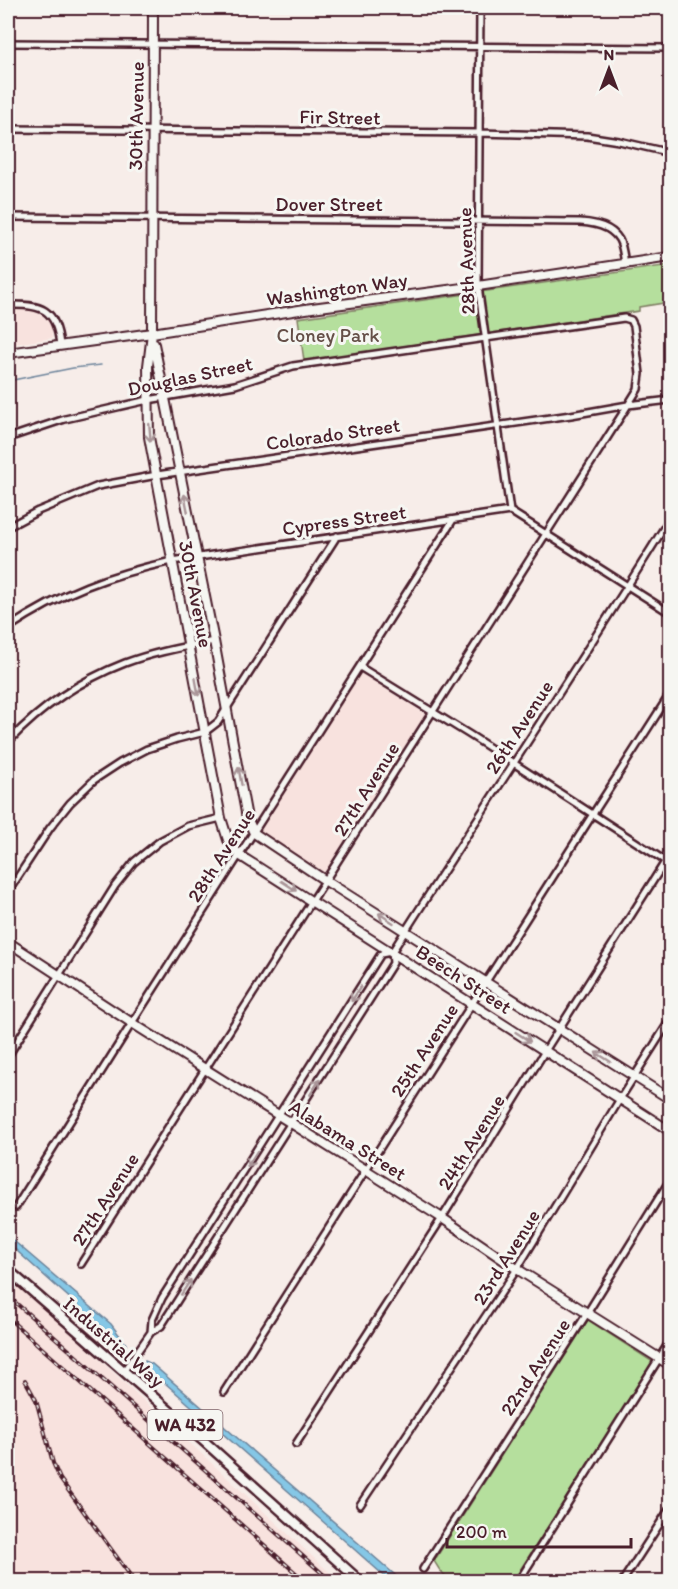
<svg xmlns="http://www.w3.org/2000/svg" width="678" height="1589" font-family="Itim,sans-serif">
<rect width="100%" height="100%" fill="#f7ede9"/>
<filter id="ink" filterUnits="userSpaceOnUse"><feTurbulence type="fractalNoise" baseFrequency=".0167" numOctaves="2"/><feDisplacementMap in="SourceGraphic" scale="12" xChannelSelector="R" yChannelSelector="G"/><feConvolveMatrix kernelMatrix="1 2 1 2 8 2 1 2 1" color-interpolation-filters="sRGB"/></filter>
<g filter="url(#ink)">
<path fill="#f8e2de" d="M8 309H27L37 312 48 320 52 328V338L8 345Z
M360 673 427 715 325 873 258 831Z
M8 1275 339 1581H8Z"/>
<path fill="#b5df9d" stroke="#807f64" stroke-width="1.5" d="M670 265V302L639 307V311L304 361 298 318Z
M588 1320 653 1362 513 1581H450L439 1569 434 1561Z"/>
<path fill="#85c7e6" stroke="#6d849b" stroke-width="1.5" d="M8 1236 111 1324 126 1344V1347L112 1341 103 1328 8 1243Z
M145 1361 152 1364 402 1581H390L328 1526 165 1383 145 1369 143 1362Z"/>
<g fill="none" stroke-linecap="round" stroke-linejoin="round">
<path stroke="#6d849b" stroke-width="1.5" d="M8 381 73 368 101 365"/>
<defs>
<path id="street" d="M480 8 478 286 510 511
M8 43 670 48
M8 129 479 133 587 136 619 141 658 150 670 154
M8 217 580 222C596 223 615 227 621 244 623 250 624 257 625 264
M8 305C42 304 56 309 60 345
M8 438 65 419 148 400 235 385 293 366 624 318 631 320 634 326 640 374 638 389 628 405 81 1264
M8 527 38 511 98 486 157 475 571 415 628 405 670 400
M8 628C62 592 109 575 172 561L510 511 670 613
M360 667 470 735 670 864
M8 742C40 708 81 680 125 663 154 652 184 647 214 641
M8 892 50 828 70 803 94 780 120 763 147 749 177 739 205 732 218 722 337 536
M8 1056 115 886 134 862 160 841 188 826 221 818
M16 1207 132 1023 453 520
M151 1332 152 1320 162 1298 381 954 391 952
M123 1372 151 1332 161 1326 393 963 392 952C484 807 580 664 670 518
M224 1392 593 814 670 694
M296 1444 442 1218 545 1051 670 854
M360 1505 517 1269 620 1099 670 1020
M423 1569 588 1312 670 1180
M518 1582 670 1341
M622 1582 670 1508"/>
<path id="secondary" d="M153 8 152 333 148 366 149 437 221 818 228 840 239 855 670 1131
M154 344 214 641 247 818 254 833 326 881 670 1099
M8 353 152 333 312 308 478 286 670 257
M8 942 132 1023 442 1218 517 1269 670 1365"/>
<path id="primary" d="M8 1270 206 1443 361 1582"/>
</defs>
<use href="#street" stroke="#4a1f2b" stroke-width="10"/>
<use href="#secondary" stroke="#4a1f2b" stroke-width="12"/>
<use href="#primary" stroke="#4a1f2b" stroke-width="13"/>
<use href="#street" stroke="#f6f6f2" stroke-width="5"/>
<use href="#secondary" stroke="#f6f6f2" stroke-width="8"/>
<use href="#primary" stroke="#f6f6f2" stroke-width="8"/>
<defs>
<path id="rail" d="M8 1296 332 1582
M8 1318 306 1582
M25 1380 36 1400 53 1463 60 1479 135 1582"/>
</defs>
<use href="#rail" stroke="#4a1f2b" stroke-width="4"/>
<use href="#rail" stroke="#f6f6f2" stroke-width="1.5" stroke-dasharray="4.5" stroke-linecap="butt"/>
</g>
<defs><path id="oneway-shaft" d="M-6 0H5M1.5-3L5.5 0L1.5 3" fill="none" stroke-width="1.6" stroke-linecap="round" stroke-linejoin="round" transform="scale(1.5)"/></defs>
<g stroke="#a99598">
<use href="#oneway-shaft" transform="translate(150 433) rotate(85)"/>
<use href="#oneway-shaft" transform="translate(186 503) rotate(-101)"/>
<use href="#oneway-shaft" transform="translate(197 687) rotate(80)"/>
<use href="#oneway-shaft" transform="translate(240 776) rotate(-100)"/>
<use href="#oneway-shaft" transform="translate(289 886) rotate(33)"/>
<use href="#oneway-shaft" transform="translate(386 918) rotate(-147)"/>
<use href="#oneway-shaft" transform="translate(356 994) rotate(122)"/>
<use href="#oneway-shaft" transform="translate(523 1037) rotate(33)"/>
<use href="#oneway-shaft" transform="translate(603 1057) rotate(-148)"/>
<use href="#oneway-shaft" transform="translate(315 1087) rotate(-58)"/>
<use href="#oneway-shaft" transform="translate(252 1159) rotate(123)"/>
<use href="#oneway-shaft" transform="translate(186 1287) rotate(-57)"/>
</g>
</g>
<g text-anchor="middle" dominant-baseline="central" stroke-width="6" stroke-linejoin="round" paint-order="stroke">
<rect fill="#f6f6f2" stroke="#7e6067" stroke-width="1.5" x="147.5" y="1410" width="75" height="30" rx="4.5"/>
<g font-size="18" font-weight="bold" fill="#4a1f2b">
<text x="185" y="1425">WA 432</text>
</g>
<g font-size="20" fill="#4a1f2b" stroke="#f6f6f2">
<text transform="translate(136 116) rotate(-89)">30th Avenue</text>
<text transform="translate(340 117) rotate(1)">Fir Street</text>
<text x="329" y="204">Dover Street</text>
<text transform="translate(466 261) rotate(-92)">28th Avenue</text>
<text transform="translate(337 289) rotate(-8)">Washington Way</text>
<text transform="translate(190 376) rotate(-12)">Douglas Street</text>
<text transform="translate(333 434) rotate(-8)">Colorado Street</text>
<text transform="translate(344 520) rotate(-8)">Cypress Street</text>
<text transform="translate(196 594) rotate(79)">30th Avenue</text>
<text transform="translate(519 727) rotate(-57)">26th Avenue</text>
<text transform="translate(366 789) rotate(-58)">27th Avenue</text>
<text transform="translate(221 855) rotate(-57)">28th Avenue</text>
<text transform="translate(464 979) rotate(33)">Beech Street</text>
<text transform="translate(424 1050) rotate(-57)">25th Avenue</text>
<text transform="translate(348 1140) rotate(32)">Alabama Street</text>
<text transform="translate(471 1142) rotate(-58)">24th Avenue</text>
<text transform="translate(105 1199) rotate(-57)">27th Avenue</text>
<text transform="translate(506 1257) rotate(-58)">23rd Avenue</text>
<text transform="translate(114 1342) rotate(41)">Industrial Way</text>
<text transform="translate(535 1367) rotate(-57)">22nd Avenue</text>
</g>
<g font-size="20" fill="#654f48" stroke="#f6f6f2">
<text x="328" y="335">Cloney Park</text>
</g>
</g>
<rect width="678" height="1589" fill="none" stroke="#f6f6f2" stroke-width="30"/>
<rect x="15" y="15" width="648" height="1559" fill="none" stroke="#4a1f2b" stroke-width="2" filter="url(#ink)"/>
<g transform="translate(609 69)" stroke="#f6f6f2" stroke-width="4.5" paint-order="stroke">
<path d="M0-4.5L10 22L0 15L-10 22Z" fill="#4a1f2b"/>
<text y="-9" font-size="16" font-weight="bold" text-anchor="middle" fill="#4a1f2b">N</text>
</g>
<path d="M447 1538v9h184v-9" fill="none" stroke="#4a1f2b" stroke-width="3"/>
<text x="456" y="1538" font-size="18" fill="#4a1f2b" stroke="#f6f6f2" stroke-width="4.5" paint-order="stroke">200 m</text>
</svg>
